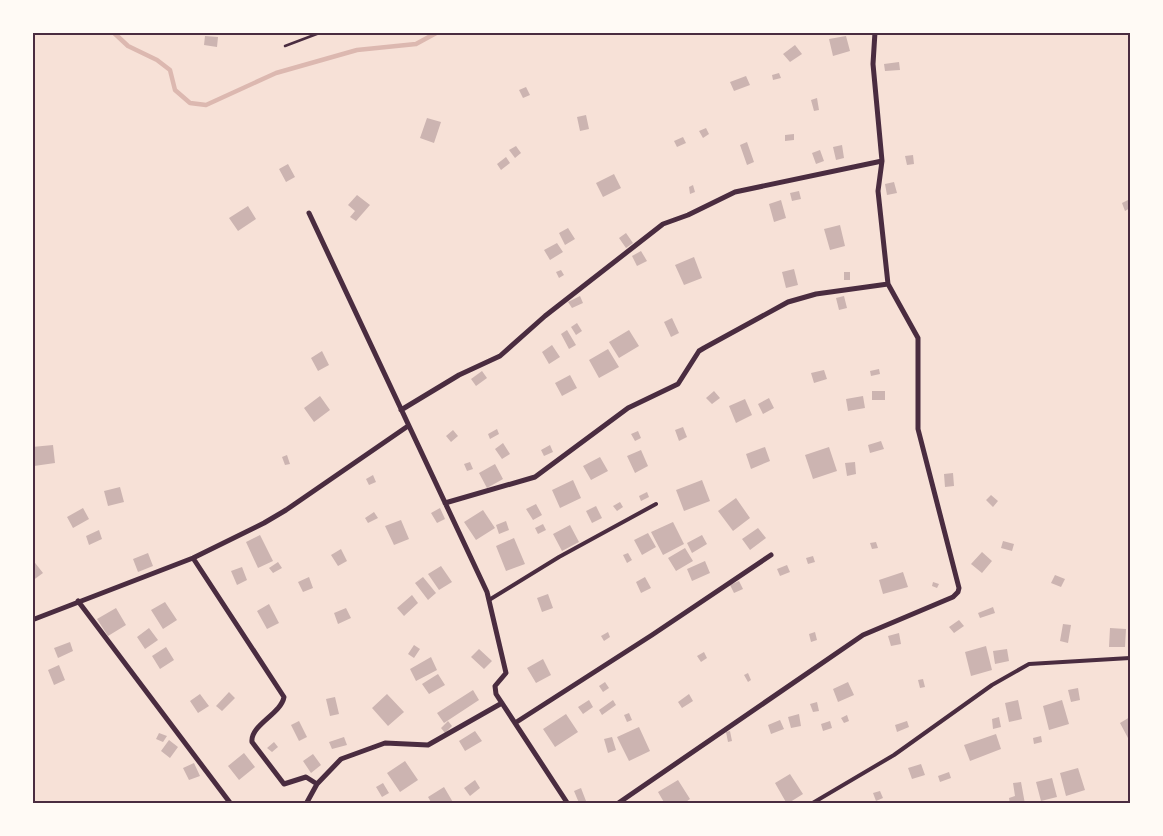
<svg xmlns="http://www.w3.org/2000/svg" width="1163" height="836" font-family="Jost,sans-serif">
<rect width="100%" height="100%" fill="#f7e1d7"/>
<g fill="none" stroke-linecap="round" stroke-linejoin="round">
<path stroke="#dcb8b0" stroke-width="4.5" d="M113 32 128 46 157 60 170 70 175 90 190 103 206 105 276 73 357 50 416 44 438 32"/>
</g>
<path fill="#ccb4b1" d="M205 36 218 37 217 47 204 45Z
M846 36 850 51 833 56 829 39Z
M795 45 802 54 790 62 783 54Z
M899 62 900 70 885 71 884 64Z
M779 73 781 78 773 80 772 75Z
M746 76 750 85 734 91 730 82Z
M526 87 530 95 523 98 519 90Z
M817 98 819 110 814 111 811 100Z
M586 115 589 129 580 131 577 117Z
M427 118 441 122 434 143 420 138Z
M706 128 709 134 703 138 699 131Z
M794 134V140L785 141V135Z
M683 137 686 143 677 147 674 141Z
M747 142 754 162 747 165 740 145Z
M842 145 844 158 836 160 833 147Z
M516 146 521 153 515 158 509 150Z
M820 150 824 161 816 164 812 153Z
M913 155 914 164 907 165 905 156Z
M506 157 510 163 501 170 497 164Z
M288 164 295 177 286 182 279 169Z
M614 174 621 188 603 197 596 183Z
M894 182 897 193 887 195 885 184Z
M693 185 695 192 690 194 689 187Z
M799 191 801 199 792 201 790 193Z
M357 195 370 205 356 221 350 217 355 211 348 205Z
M1130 199V208L1125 211 1122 203Z
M781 200 786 218 774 222 769 204Z
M248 206 256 219 238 231 229 218Z
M840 225 845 246 830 250 824 229Z
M568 228 575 239 565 245 559 233Z
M626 233 633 243 626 248 619 238Z
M557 243 563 252 550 260 544 250Z
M641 251 647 261 637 266 632 256Z
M694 257 702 278 684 285 675 265Z
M794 269 798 285 786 288 782 272Z
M561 270 564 275 559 278 556 272Z
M844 272H850V280H844Z
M580 296 583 303 572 308 568 302Z
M844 296 847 308 839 310 836 298Z
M672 318 679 333 671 337 664 322Z
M577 323 582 331 576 335 571 327Z
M567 330 576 345 569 349 561 334Z
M629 330 639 346 619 358 609 342Z
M552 345 560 357 549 364 542 352Z
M608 349 619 367 599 378 589 360Z
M322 351 329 365 318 371 311 358Z
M879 369 880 374 871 376 870 371Z
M824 370 827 379 814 383 811 373Z
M482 371 487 378 476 386 471 379Z
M570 375 577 388 562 396 555 383Z
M714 391 720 398 712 404 706 398Z
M872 391H885V400H872Z
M320 396 330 410 314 422 304 408Z
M863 396 865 408 848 411 846 399Z
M769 398 774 408 763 414 758 404Z
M745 399 752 415 736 423 729 406Z
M683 427 687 437 679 441 675 430Z
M497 429 499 434 490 439 488 434Z
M453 430 458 436 451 442 446 436Z
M638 431 641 438 635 441 631 434Z
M881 441 884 449 870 453 868 445Z
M503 443 510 454 502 459 495 449Z
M53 445 55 463 34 466 32 447Z
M550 445 553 452 544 456 541 450Z
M765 447 770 461 751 469 746 454Z
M829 447 837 471 813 479 805 455Z
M641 450 648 466 635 473 627 456Z
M287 455 290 464 285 465 282 457Z
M600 457 608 471 591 480 583 466Z
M470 462 473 469 467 471 464 464Z
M855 462 856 474 847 476 845 463Z
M495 464 503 479 487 488 479 473Z
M953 473 954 486 945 487 944 474Z
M373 475 376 482 369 485 366 479Z
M573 480 581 498 560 508 552 490Z
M702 480 710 501 684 511 676 490Z
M120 487 124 502 108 506 104 491Z
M647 492 649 497 641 501 639 496Z
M991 495 998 501 993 507 986 500Z
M736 498 750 518 733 531 718 511Z
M620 502 623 507 617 511 613 506Z
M536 504 542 515 533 520 526 509Z
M596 506 602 518 592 523 586 511Z
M83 508 89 519 73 528 67 517Z
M440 508 445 519 437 523 431 513Z
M483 510 495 528 476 540 464 522Z
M374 512 378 518 368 523 365 518Z
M401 520 409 539 394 545 385 526Z
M506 521 509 530 499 534 496 525Z
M673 522 684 544 663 555 651 532Z
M543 524 546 530 538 534 535 528Z
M570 525 579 542 562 551 553 534Z
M758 528 766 538 750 550 742 539Z
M99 530 102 539 89 545 86 536Z
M648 533 656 547 642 555 634 540Z
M260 535 273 561 258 568 246 542Z
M702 535 707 544 692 553 687 543Z
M514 538 525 564 506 571 496 546Z
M1003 541 1014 544 1012 551 1001 548Z
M876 542 878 548 872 549 870 543Z
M685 548 693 561 676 571 668 558Z
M341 549 347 561 338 566 331 555Z
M982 552 992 561 982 573 971 564Z
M148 553 153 566 138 572 133 559Z
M628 553 632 560 627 563 623 555Z
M813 556 815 562 808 564 806 558Z
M32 559 43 573 32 581Z
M705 561 710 573 692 581 687 569Z
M278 562 282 568 273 573 269 568Z
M787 565 790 572 780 576 777 569Z
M441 566 452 582 439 590 428 574Z
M242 567 247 580 237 585 231 571Z
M903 572 908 587 883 594 879 580Z
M1055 575 1065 579 1061 587 1051 583Z
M309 577 313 588 303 592 298 582Z
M423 577 436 593 428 600 415 583Z
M645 577 651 588 641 593 636 582Z
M739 581 743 589 734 593 730 585Z
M933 582 939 584 937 588 932 586Z
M548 594 553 608 542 612 537 598Z
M412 595 418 603 404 616 397 608Z
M165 602 177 620 163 629 151 610Z
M269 604 279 623 267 629 257 611Z
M993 607 995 613 980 618 978 613Z
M116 608 126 625 108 636 97 619Z
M346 608 351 618 338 624 334 613Z
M959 620 964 626 954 633 949 627Z
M1063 624 1071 625 1068 643 1060 641Z
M149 628 158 640 145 649 137 637Z
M1110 628 1126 629 1125 647H1109Z
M608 632 610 637 604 641 601 636Z
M815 632 817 640 811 642 809 634Z
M899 633 901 644 891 646 888 636Z
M70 642 73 651 58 658 54 648Z
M414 645 420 649 414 658 408 654Z
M986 646 992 670 971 676 965 652Z
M166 647 174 660 160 669 152 656Z
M479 649 492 661 484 669 471 657Z
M1007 649 1009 661 995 664 993 651Z
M704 652 707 658 701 662 697 656Z
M431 657 437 670 416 681 410 669Z
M543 659 551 675 536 683 527 668Z
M59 665 65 680 54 685 48 670Z
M748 673 751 680 748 682 744 675Z
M438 674 445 685 429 694 422 684Z
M923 679 925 687 920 688 918 680Z
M605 682 609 688 603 692 599 686Z
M848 682 854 695 838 702 833 689Z
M1078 688 1080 700 1071 702 1068 690Z
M473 690 479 700 444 723 437 713Z
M229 692 235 698 222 711 216 706Z
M200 694 209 706 198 713 190 701Z
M387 694 404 712 388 726 372 708Z
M689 694 693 701 682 708 678 702Z
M335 697 339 714 330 716 326 699Z
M589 700 593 707 583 714 578 707Z
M613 700 616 705 602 715 599 710Z
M1018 700 1022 719 1009 722 1005 703Z
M1062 700 1069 724 1049 730 1043 706Z
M817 702 819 711 813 712 810 704Z
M629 713 632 720 627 722 624 715Z
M566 714 578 732 555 747 543 729Z
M799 714 801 726 791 728 788 717Z
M847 715 849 721 844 723 841 718Z
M999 717 1001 727 993 729 992 719Z
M1130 717V736L1128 738 1120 723Z
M780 720 784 729 771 734 768 725Z
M299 721 307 737 299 741 291 725Z
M448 721 452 726 445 733 441 728Z
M830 721 832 728 823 731 821 724Z
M907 721 909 727 897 732 895 725Z
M639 727 650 751 629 761 617 737Z
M475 731 482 741 465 751 459 741Z
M730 731 732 741 728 742 726 732Z
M159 733 167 736 163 742 156 739Z
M996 734 1001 749 970 761 964 745Z
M1041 736 1042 742 1034 744 1033 738Z
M344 737 347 745 332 749 329 742Z
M612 737 616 750 608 753 604 739Z
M169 740 178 747 170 758 161 751Z
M274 742 278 747 272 752 267 748Z
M244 753 255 767 239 780 228 766Z
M313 754 321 765 311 773 303 761Z
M405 761 418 780 400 792 387 773Z
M194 763 200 776 189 780 183 768Z
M921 764 925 775 912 779 908 768Z
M1078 768 1085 790 1066 796 1060 773Z
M949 772 951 778 940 782 938 776Z
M790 774 803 794 787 804 775 783Z
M1052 778 1057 797 1041 801 1036 782Z
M475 780 480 788 470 796 464 788Z
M678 780 690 799 683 804H665L658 792Z
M1021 782 1025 804H1010L1009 798 1015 796 1013 783Z
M383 783 389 793 382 797 376 787Z
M444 787 454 804H432L428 797Z
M581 788 586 801 579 803 574 791Z
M880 791 883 798 876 801 873 793Z"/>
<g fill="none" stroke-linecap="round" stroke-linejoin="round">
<path stroke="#4a2c40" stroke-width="2.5" d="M285 46 322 32"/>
<path stroke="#4a2c40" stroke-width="4" d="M489 600 559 557 656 504
M811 804 894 755 992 685 1029 664 1130 658"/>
<path stroke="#4a2c40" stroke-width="5" d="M309 213 487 592 506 673 495 686 496 694 568 804
M401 410 459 375 500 356 545 316 663 224 688 215 735 192 882 161
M445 503 535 477 628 408 678 384 699 351 704 348 788 302 816 294 888 284
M193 558 284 697C281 714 250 725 252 742L284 784 306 777 317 784
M78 601 231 804
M32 620 193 558 264 523 286 510 408 426
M515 723 652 635 771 555
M306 804 317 784 341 759 385 743 428 745 502 703
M617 804 863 635 953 597 958 592 959 588 918 429V338L888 284 878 191 882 161 873 64 875 32"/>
</g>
<rect width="1163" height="836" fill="none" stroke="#fffaf5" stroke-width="68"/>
<rect x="34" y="34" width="1095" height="768" fill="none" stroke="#4a2c40" stroke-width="2"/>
</svg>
